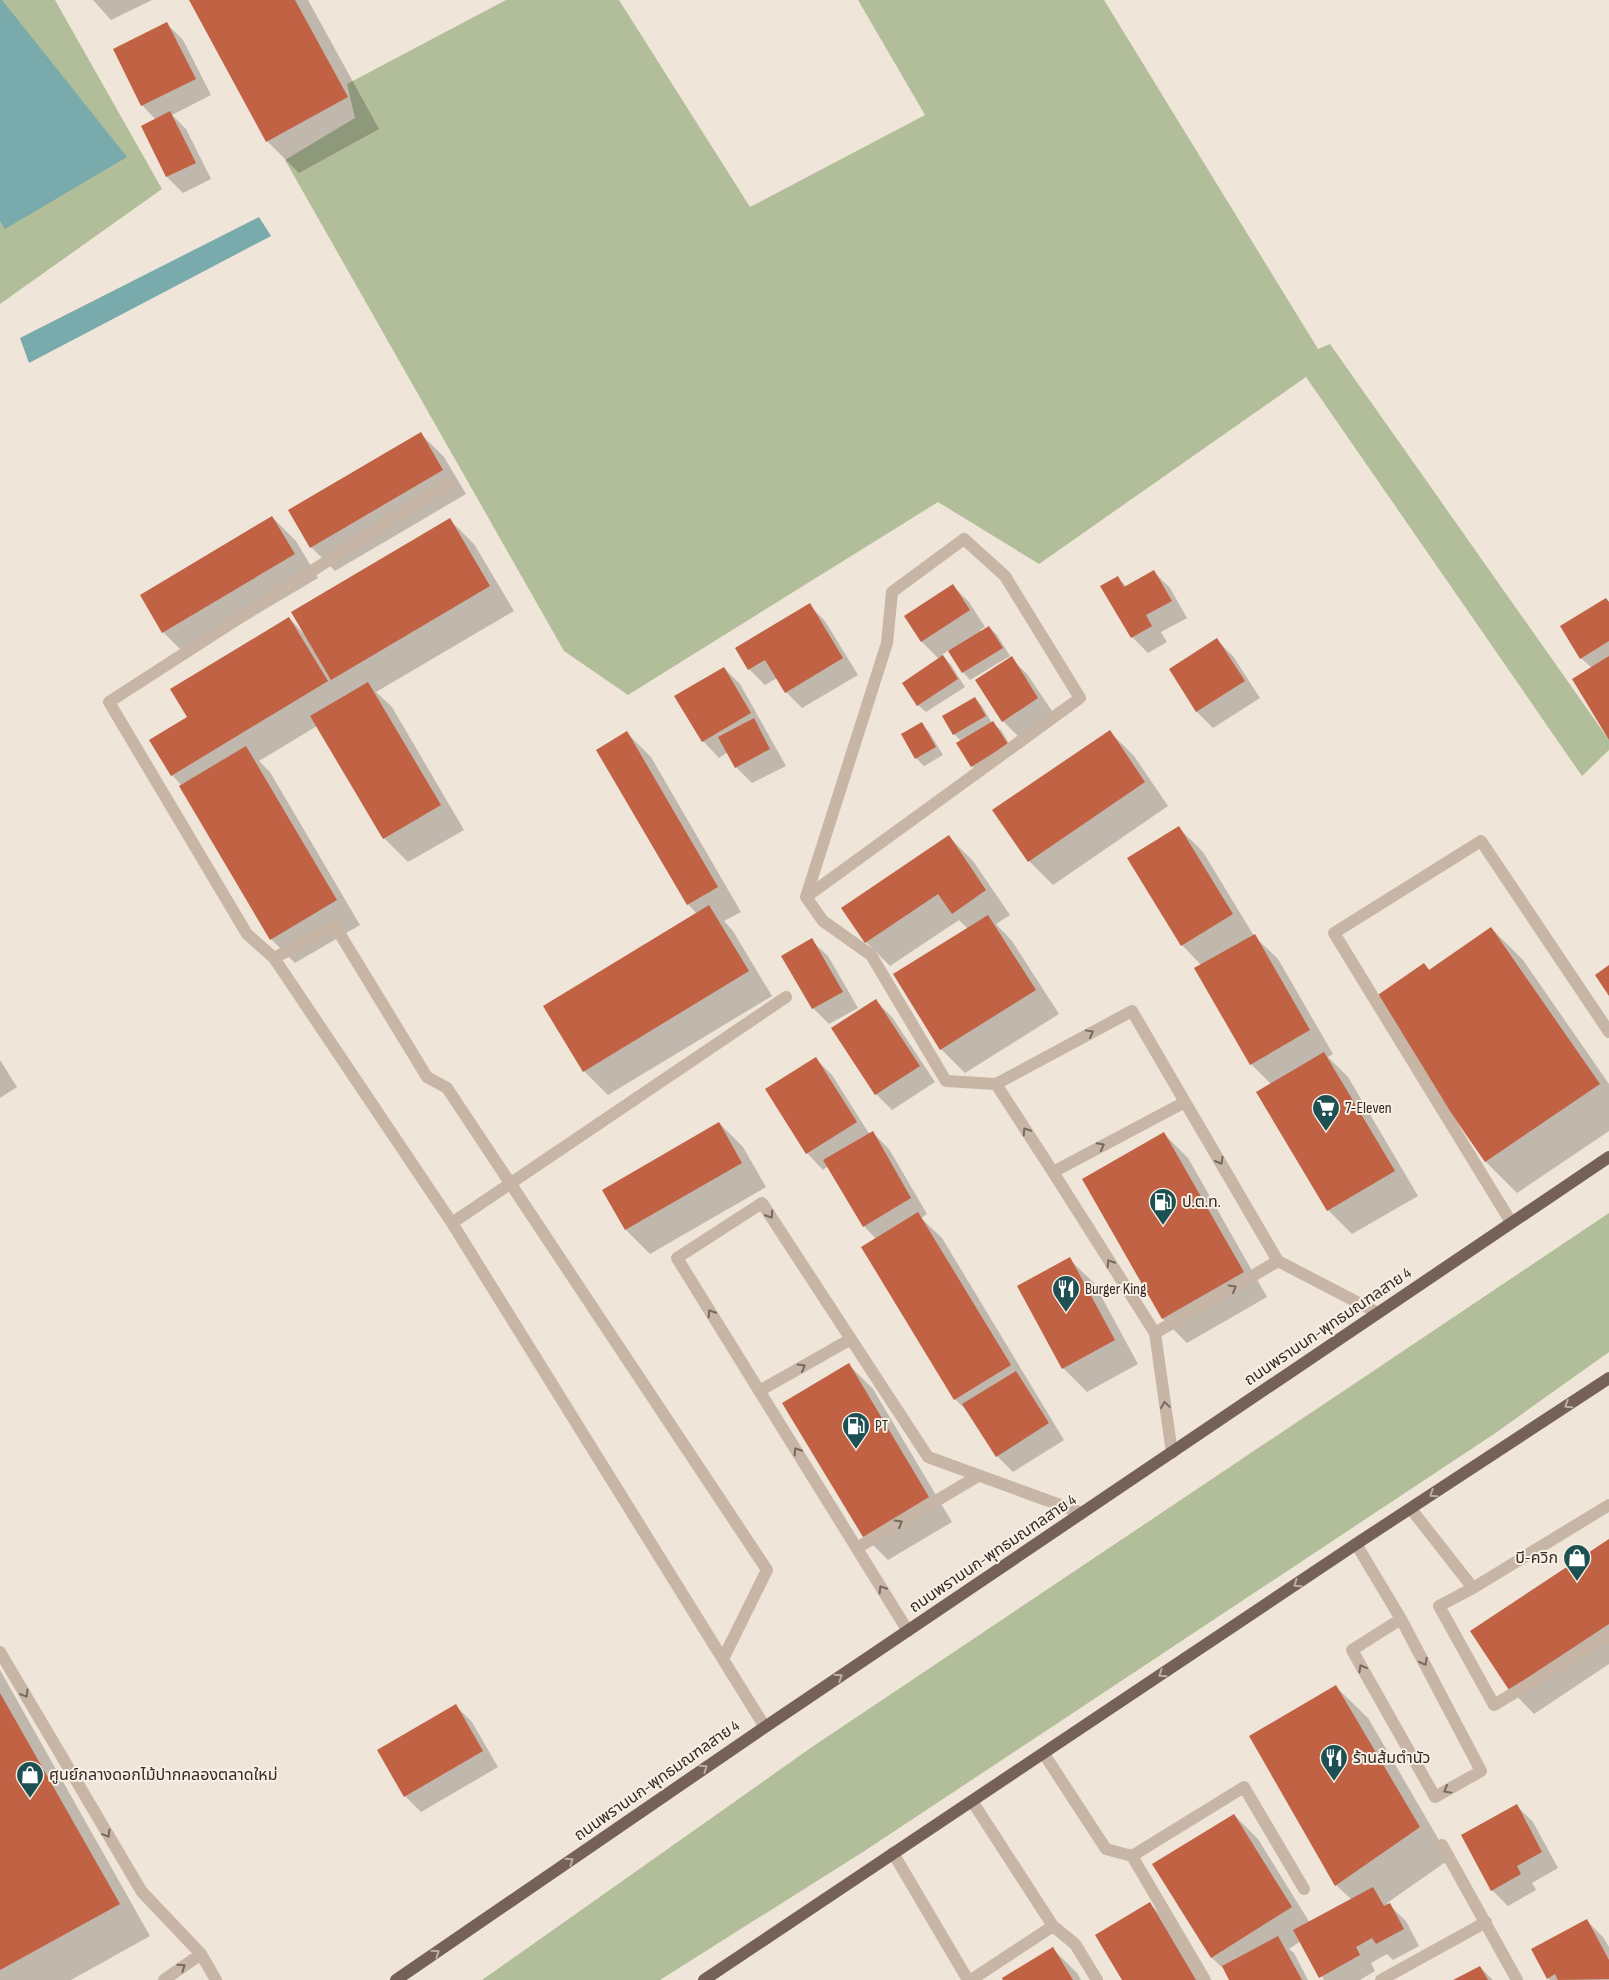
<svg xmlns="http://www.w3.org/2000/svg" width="1609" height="1980" font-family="'Sofia Sans Condensed','Noto Sans Thai',sans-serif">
<rect width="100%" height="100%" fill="#f0e5d9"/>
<path fill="#b2be99" d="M0 0H55L162 189 0 304Z
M506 0H619L750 207 925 115 858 0H1104L1318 349 1330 344 1609 740V750L1582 776 1306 377 1039 564 938 502 628 695 564 651 285 160 355 118 347 84Z
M1609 1213V1352L1494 1434 866 1850 660 1980H482L812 1747Z"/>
<path fill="#79aaac" d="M0 0H2L127 157 5 229 0 221Z
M259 217 271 236 29 363 20 338Z"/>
<path fill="#0003" d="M93 0H152L111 20Z
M190 0H308L379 129 299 173 267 141Z
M167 24 183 40 211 95 172 115 186 129 211 179 183 193 167 177 142 126 156 120 142 105Z
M420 433 444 457 466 494 335 571 311 547Z
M272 517 296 541 318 578 187 656 163 632Z
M450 520 474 544 514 611 376 692 392 707 464 830 408 862 384 838 317 726 259 761 270 772 360 925 295 963 271 939 182 786 172 775 188 718 289 618 304 634Z
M1154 572 1170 588 1187 618 1161 632 1167 642 1148 653 1132 637 1118 578 1127 587Z
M953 586 969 602 985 627 980 630 982 632 989 627 997 635 1010 656 970 680 963 672 949 650 942 655 951 665 965 687 926 712 918 705 939 659 922 642Z
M1609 602V737L1592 668 1581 658Z
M809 605 825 621 858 675 802 708 786 692 777 678 765 685 749 669Z
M1217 640 1233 656 1260 698 1213 728 1197 712 1171 670Z
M1011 658 1027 674 1054 714 1019 737 1003 721Z
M724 668 740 684 786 766 752 783 736 767 728 752 719 758 703 741Z
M975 698 982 706 992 723 1001 730 1014 752 979 774 972 766 962 742 954 734Z
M921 724 929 732 943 755 924 766 916 758Z
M1110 732 1134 756 1168 806 1053 885 1029 861Z
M627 733 651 757 741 912 724 921 733 931 772 996 608 1095 584 1071 697 914 688 904Z
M1179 828 1203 852 1254 936 1278 959 1333 1054 1328 1057 1348 1077 1418 1196 1352 1234 1328 1210 1271 1084 1251 1064 1202 966 1182 945Z
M949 837 973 861 1010 915 996 924 1012 941 1059 1014 965 1073 941 1049 968 929 959 920 890 966 866 942Z
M1491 928 1523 960 1609 1084V1131L1517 1193 1486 1162 1374 999 1424 965 1430 970Z
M811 940 828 956 858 1008 829 1024 813 1008 783 956Z
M876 1001 892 1017 935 1082 892 1110 876 1094Z
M816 1059 832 1075 870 1135 873 1133 889 1149 927 1214 921 1218 942 1238 1064 1440 1013 1472 997 1456 970 1414 955 1399 876 1239 864 1226 828 1166 823 1170 807 1153 767 1089Z
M0 1060 17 1087 0 1098Z
M719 1123 743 1147 766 1187 650 1254 626 1230 604 1190Z
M1164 1134 1188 1158 1267 1297 1187 1343 1163 1319 1084 1179Z
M1069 1259 1094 1283 1138 1364 1087 1392 1063 1368Z
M849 1365 873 1389 952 1522 888 1560 864 1536Z
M1609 1541V1664L1534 1714 1510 1689Z
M0 1670 150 1936 71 1980H0Z
M1336 1687 1368 1718 1450 1859 1387 1903 1406 1921 1419 1946 1393 1960 1387 1954 1371 1963 1375 1971 1360 1980H1324L1301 1941 1289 1949 1294 1953 1308 1980H1231L1227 1972 1212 1958 1154 1865 1234 1815 1258 1839 1310 1923 1352 1900 1336 1885Z
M456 1706 472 1722 498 1767 421 1812 405 1796Z
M1517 1806 1533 1822 1558 1868 1532 1883 1536 1890 1508 1906 1492 1890Z
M1150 1904 1174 1928 1205 1980H1123Z
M1587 1921 1603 1937 1609 1947V1980H1550L1548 1978Z
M1053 1949 1077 1973 1081 1980H1005Z
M1480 1967 1493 1980H1456Z"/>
<path fill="#c26245" d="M189 0H295L348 97 266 142Z
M167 22 196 79 141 106 113 49Z
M170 111 196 163 166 177 141 126Z
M421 432 443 470 310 548 288 510Z
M272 516 295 554 162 633 140 595Z
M450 518 490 586 331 680 291 612Z
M1154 570 1172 601 1146 615 1152 626 1131 638 1100 586 1118 576 1124 587Z
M953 584 970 610 921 642 904 616Z
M1606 598 1609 602V641L1580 659 1560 626Z
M810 603 843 658 785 693 765 660 748 670 735 648Z
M289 617 328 681 171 776 149 740 187 717 170 689Z
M989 626 1003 648 962 673 948 651Z
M1217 638 1245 681 1196 712 1169 669Z
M943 655 958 679 917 706 902 683Z
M1012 656 1038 698 1002 722 975 680Z
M1609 656V740L1572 679Z
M724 667 751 713 702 742 674 696Z
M368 682 441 805 383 839 310 716Z
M975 697 986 716 953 735 942 716Z
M754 718 770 749 735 768 718 737Z
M993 721 1008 744 971 767 956 743Z
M922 722 936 747 915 759 901 734Z
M1110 730 1145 782 1028 862 992 810Z
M627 731 718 887 687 905 596 750Z
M246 746 337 900 270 940 179 786Z
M1179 826 1233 914 1181 946 1127 858Z
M949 835 986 890 952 914 938 894 865 943 841 908Z
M709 905 749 971 583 1072 543 1006Z
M988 915 1036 990 940 1050 893 974Z
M1491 927 1600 1084 1485 1162 1372 999 1424 963 1429 970Z
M1255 934 1310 1030 1250 1065 1194 968Z
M812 938 843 992 812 1009 781 956Z
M1609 965V996L1595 975Z
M876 999 920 1066 875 1095 831 1028Z
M1324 1052 1395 1171 1327 1211 1256 1092Z
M816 1057 857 1122 806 1154 765 1089Z
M719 1122 742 1163 625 1230 602 1190Z
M873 1131 911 1198 863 1227 823 1160Z
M1164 1132 1244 1272 1162 1319 1082 1179Z
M918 1212 1011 1365 954 1400 861 1247Z
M1070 1257 1115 1340 1062 1369 1017 1286Z
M849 1363 929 1497 863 1537 782 1403Z
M1016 1371 1049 1423 996 1457 962 1404Z
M1609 1539V1624L1509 1690 1470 1631Z
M1336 1685 1420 1827 1335 1886 1249 1736Z
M0 1693 120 1904 0 1970Z
M456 1704 483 1751 404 1797 377 1750Z
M1517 1804 1542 1852 1517 1866 1521 1874 1491 1891 1461 1835Z
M1234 1814 1292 1907 1211 1958 1152 1864Z
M1373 1887 1384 1906 1390 1903 1404 1929 1376 1944 1372 1938 1356 1947 1360 1955 1319 1978 1293 1930Z
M1150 1902 1196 1980H1122L1095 1935Z
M1587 1919 1609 1960V1979L1558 1980 1555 1974 1547 1979 1531 1949Z
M1278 1936 1302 1980H1229L1222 1966Z
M1053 1947 1073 1980H1003L1002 1978Z
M1480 1966 1488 1980H1453Z"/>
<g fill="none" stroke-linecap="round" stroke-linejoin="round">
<path stroke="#c7b5a5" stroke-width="12" d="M450 482 109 702 247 934 274 958 452 1223 765 1727
M964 539 1005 576 1080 698 806 897 887 643 892 592Z
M806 897 823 921 871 955 946 1081 996 1084
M274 958 335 926 427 1077 447 1088 767 1570 723 1659
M1053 1172 996 1084 1132 1011 1185 1102
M452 1223 786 997
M1155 1333 1053 1172 1185 1102 1278 1261
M759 1391 851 1339
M1172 1453 1155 1333 1278 1261 1378 1313
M1609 1505 1473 1588 1439 1606 1494 1705 1609 1636
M1411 1509 1473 1588
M1356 1544 1401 1619 1481 1771 1435 1797 1352 1650 1401 1619
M857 1548 978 1476
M908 1631 677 1258 762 1203 928 1457 1082 1513
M0 1652 142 1892 201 1954 216 1980
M1044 1754 1106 1849 1132 1856 1205 1980
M972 1801 1053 1926 1075 1944 1097 1980
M893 1853 968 1980
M1132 1856 1244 1787 1304 1889
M164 1980 201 1954
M971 1980 1053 1926"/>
<path stroke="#c7b5a5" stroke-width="12" d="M1511 1222 1334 933 1481 841 1609 1032
M1442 1845 1517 1980
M1381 1980 1486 1922"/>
<path stroke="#756158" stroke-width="12" d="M396 1980 765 1727 1609 1157
M704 1980 1356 1544 1609 1378"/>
</g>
<defs><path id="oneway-chevron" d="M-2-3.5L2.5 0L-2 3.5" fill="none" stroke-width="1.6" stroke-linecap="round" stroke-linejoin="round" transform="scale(1.25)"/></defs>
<g stroke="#76695f">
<use href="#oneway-chevron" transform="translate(1090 1033) rotate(-29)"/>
<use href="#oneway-chevron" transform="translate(1026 1131) rotate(-123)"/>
<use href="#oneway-chevron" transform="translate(1101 1146) rotate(-28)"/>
<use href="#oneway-chevron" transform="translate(1220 1161) rotate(60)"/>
<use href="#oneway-chevron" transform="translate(770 1215) rotate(57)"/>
<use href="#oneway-chevron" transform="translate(1110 1263) rotate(-122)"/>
<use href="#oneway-chevron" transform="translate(1233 1288) rotate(-30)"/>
<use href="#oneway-chevron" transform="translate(711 1313) rotate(-122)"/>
<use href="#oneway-chevron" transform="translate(802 1367) rotate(-30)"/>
<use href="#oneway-chevron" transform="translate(1165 1405) rotate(-98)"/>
<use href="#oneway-chevron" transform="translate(797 1451) rotate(-122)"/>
<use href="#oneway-chevron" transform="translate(899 1523) rotate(-31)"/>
<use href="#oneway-chevron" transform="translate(882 1589) rotate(-122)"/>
<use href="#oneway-chevron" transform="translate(1424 1662) rotate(62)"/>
<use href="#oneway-chevron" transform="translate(1362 1668) rotate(-119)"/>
<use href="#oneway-chevron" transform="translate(25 1694) rotate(59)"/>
<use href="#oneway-chevron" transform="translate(1447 1790) rotate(151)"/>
<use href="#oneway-chevron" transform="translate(107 1834) rotate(59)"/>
<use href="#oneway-chevron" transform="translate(182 1967) rotate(-35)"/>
</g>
<g stroke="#bdafa6">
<use href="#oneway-chevron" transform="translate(1568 1405) rotate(147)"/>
<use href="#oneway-chevron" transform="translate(1433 1494) rotate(147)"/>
<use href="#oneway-chevron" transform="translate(1297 1584) rotate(146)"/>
<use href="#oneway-chevron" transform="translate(1162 1674) rotate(146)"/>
<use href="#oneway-chevron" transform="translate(839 1677) rotate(-34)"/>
<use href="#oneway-chevron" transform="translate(704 1768) rotate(-35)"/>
<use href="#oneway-chevron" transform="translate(570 1861) rotate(-35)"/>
<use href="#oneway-chevron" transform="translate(436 1953) rotate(-34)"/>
</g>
<defs>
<symbol id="supermarket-pin" viewBox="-11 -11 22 30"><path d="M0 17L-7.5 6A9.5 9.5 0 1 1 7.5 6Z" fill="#1d5053" stroke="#f8efe5"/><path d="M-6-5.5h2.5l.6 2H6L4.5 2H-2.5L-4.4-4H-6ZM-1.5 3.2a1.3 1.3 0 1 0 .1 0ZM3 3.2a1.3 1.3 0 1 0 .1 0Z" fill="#fff"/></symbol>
<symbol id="fuel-pin" viewBox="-11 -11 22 30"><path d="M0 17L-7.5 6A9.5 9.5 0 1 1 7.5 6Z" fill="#1d5053" stroke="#f8efe5"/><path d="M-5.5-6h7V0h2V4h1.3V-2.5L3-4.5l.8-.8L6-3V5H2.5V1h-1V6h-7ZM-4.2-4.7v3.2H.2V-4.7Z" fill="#fff"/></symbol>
<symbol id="restaurant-pin" viewBox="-11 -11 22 30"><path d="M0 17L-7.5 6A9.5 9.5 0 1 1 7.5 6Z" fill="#1d5053" stroke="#f8efe5"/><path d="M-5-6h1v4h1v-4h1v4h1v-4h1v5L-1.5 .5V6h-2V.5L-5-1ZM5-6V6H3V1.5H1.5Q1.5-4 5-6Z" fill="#fff"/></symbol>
<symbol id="shop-pin" viewBox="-11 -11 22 30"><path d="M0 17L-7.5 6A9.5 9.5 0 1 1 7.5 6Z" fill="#1d5053" stroke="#f8efe5"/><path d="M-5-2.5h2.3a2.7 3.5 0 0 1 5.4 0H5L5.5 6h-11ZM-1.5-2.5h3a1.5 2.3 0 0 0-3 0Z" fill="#fff"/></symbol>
</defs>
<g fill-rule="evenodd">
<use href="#supermarket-pin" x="1310" y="1092" width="32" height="43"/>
<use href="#fuel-pin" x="1147" y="1186" width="32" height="43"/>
<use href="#restaurant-pin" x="1050" y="1273" width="32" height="43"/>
<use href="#fuel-pin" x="840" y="1410" width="32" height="43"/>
<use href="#shop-pin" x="1561" y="1542" width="32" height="43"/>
<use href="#restaurant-pin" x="1318" y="1742" width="32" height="43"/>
<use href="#shop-pin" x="14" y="1759" width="32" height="43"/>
</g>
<g text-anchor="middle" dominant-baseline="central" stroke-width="4" stroke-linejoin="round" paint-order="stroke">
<g font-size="16" fill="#332a26" stroke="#f8efe5" text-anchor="start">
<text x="1345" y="1108">7-Eleven</text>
<text x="1182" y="1202">ป.ต.ท.</text>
<text x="1085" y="1289">Burger King</text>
<text x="875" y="1426">PT</text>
<text x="1558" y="1558" text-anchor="end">บี-ควิก</text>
<text x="1353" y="1758">ร้านส้มตำนัว</text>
<text x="49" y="1775">ศูนย์กลางดอกไม้ปากคลองตลาดใหม่</text>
</g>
<g font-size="16" fill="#332a26" stroke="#f8efe5">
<text transform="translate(1328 1327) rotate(-34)">ถนนพรานนก-พุทธมณฑลสาย 4</text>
<text transform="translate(993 1554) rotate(-34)">ถนนพรานนก-พุทธมณฑลสาย 4</text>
<text transform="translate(657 1781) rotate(-35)">ถนนพรานนก-พุทธมณฑลสาย 4</text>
</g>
</g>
</svg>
